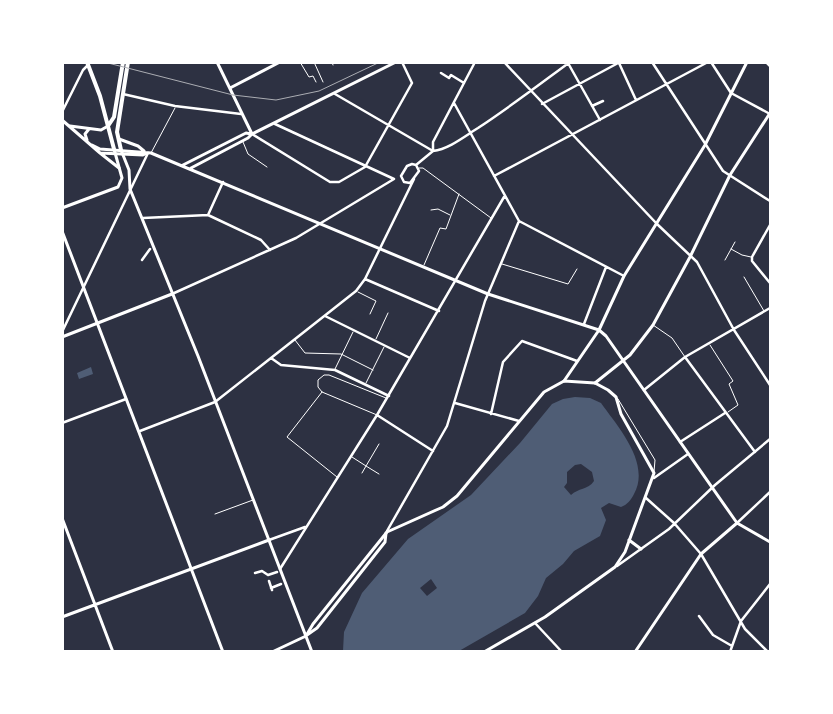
<svg xmlns="http://www.w3.org/2000/svg" width="833" height="714" font-family="Mulish,sans-serif">
<rect width="100%" height="100%" fill="#2d3142"/>
<path fill="#4f5d75" fill-rule="evenodd" d="M91 367 93 374 79 379 77 373Z
M575 397 590 398 601 403C618 427 651 463 634 494 631 500 627 505 621 507L609 503 601 508 606 520 600 536 574 551 563 564 546 578 538 596 525 613 459 651H343L344 632 362 593 408 539 471 495 520 443 552 404 563 399ZM581 464 592 472 594 481C588 490 578 488 571 495L564 487 567 483V472L575 465ZM431 579 437 588 427 596 420 588Z"/>
<g fill="none" stroke-linecap="round" stroke-linejoin="round">
<path stroke="#fff" stroke-width="1" d="M300 62 309 77 313 76 316 82
M314 62 323 82
M332 62 333 65
M347 62H348
M243 142 248 154 267 167
M151 153 175 108
M419 168H423L491 218
M431 210 438 209 450 215
M731 249 742 255 751 257
M725 260 735 242
M502 264 568 284 577 269
M424 265 440 228 446 229 459 194
M744 277 764 311
M358 292 376 301 370 314
M653 325 672 338 685 357
M376 339 388 313
M295 340 305 353 341 354 373 370
M710 345 733 381 729 384 738 405 728 412
M335 369 353 332
M366 383 384 347
M322 392 287 437 337 477
M618 399 655 460 654 472
M377 415 322 392 318 387V380L324 375H329L386 398
M352 457 366 466 379 444
M362 473 366 466 379 474
M215 514 253 500"/>
<path stroke="#fff" stroke-width="2.5" d="M504 62 657 224 697 262 734 330 770 385
M553 62 568 63
M652 62 723 171 770 201
M711 62 731 93 770 114
M766 62 770 66
M568 63 600 120
M619 63 636 100
M441 73 449 78 451 75 464 83
M123 94 175 106 241 114
M335 94 433 151
M454 103 519 221 624 276
M542 104 620 62
M592 106 603 101
M62 112 83 70 88 65
M275 124 394 179
M252 134 330 182H339L365 167
M433 151C449 149 465 136 478 128 510 107 540 84 570 62
M433 151V142L475 62
M416 165 419 171 410 183 404 182 401 176 407 166 412 164 416 165 433 151
M365 167 412 83 402 62
M494 176 708 62
M208 215 223 182
M143 218 208 215 261 240 270 250
M770 225 752 257V261L770 283
M142 260 150 249
M365 279 439 311
M172 294 296 238 394 179
M325 316 410 358
M584 324 606 267
M62 332 148 153
M685 357 755 452
M271 358 281 365 335 370 389 396
M644 390 685 357 770 308
M455 403 519 421
M491 414 503 362 522 341 577 361
M377 415 433 451
M62 423 126 399
M140 431 215 402 356 291 365 279 414 179
M680 442 725 413
M654 478 688 454
M646 498 674 523 701 554 745 629 768 652
M737 523 770 492
M387 531 447 426 485 301 519 221
M269 540 305 527
M617 566 669 529 715 485 770 439
M280 569 377 415 504 197
M255 573 262 571 268 575 277 572
M269 581 272 590
M271 588 281 584
M699 616 713 635 732 646
M535 623 562 652
M695 652H699
M730 652 741 621 770 584"/>
<path stroke="#fff" stroke-width="3" d="M217 62 252 134
M230 88 280 62
M62 120 100 153 143 155 147 153
M70 126 101 130 108 126
M119 139 138 146 144 151
M87 140 85 134 89 129
M92 145 100 149 151 153 488 294 599 330 606 336 737 523 770 542
M100 153 119 168
M183 165 246 133 251 134
M191 168 248 138 252 134 396 62
M62 337 172 294
M564 381 599 330 624 276 705 145 747 62
M595 383 630 355 653 325 690 257 730 175 770 113
M62 518 113 652
M629 540 641 549
M62 617 269 540
M307 635 317 628 385 542 386 533
M635 652 701 554 737 523"/>
<path stroke="#fff" stroke-width="3" d="M121 150 129 170 130 189 198 356 312 652
M62 208 118 187 122 178 114 149
M62 231 223 652
M272 652 306 636 313 624 387 532 443 507 457 496 544 392 564 381 595 383 608 390 616 397 621 414 654 473 625 552 615 567 545 617 484 652"/>
<path stroke="#fff" stroke-width="4" d="M87 62 100 96 114 149
M108 126 114 117 123 62
M121 150 117 132 128 62"/>
<path stroke="#abadb3" stroke-width="1" d="M104 62 233 95 276 100 319 91 380 62"/>
</g>
<rect width="833" height="714" fill="none" stroke="#ffffff" stroke-width="128"/>
</svg>
